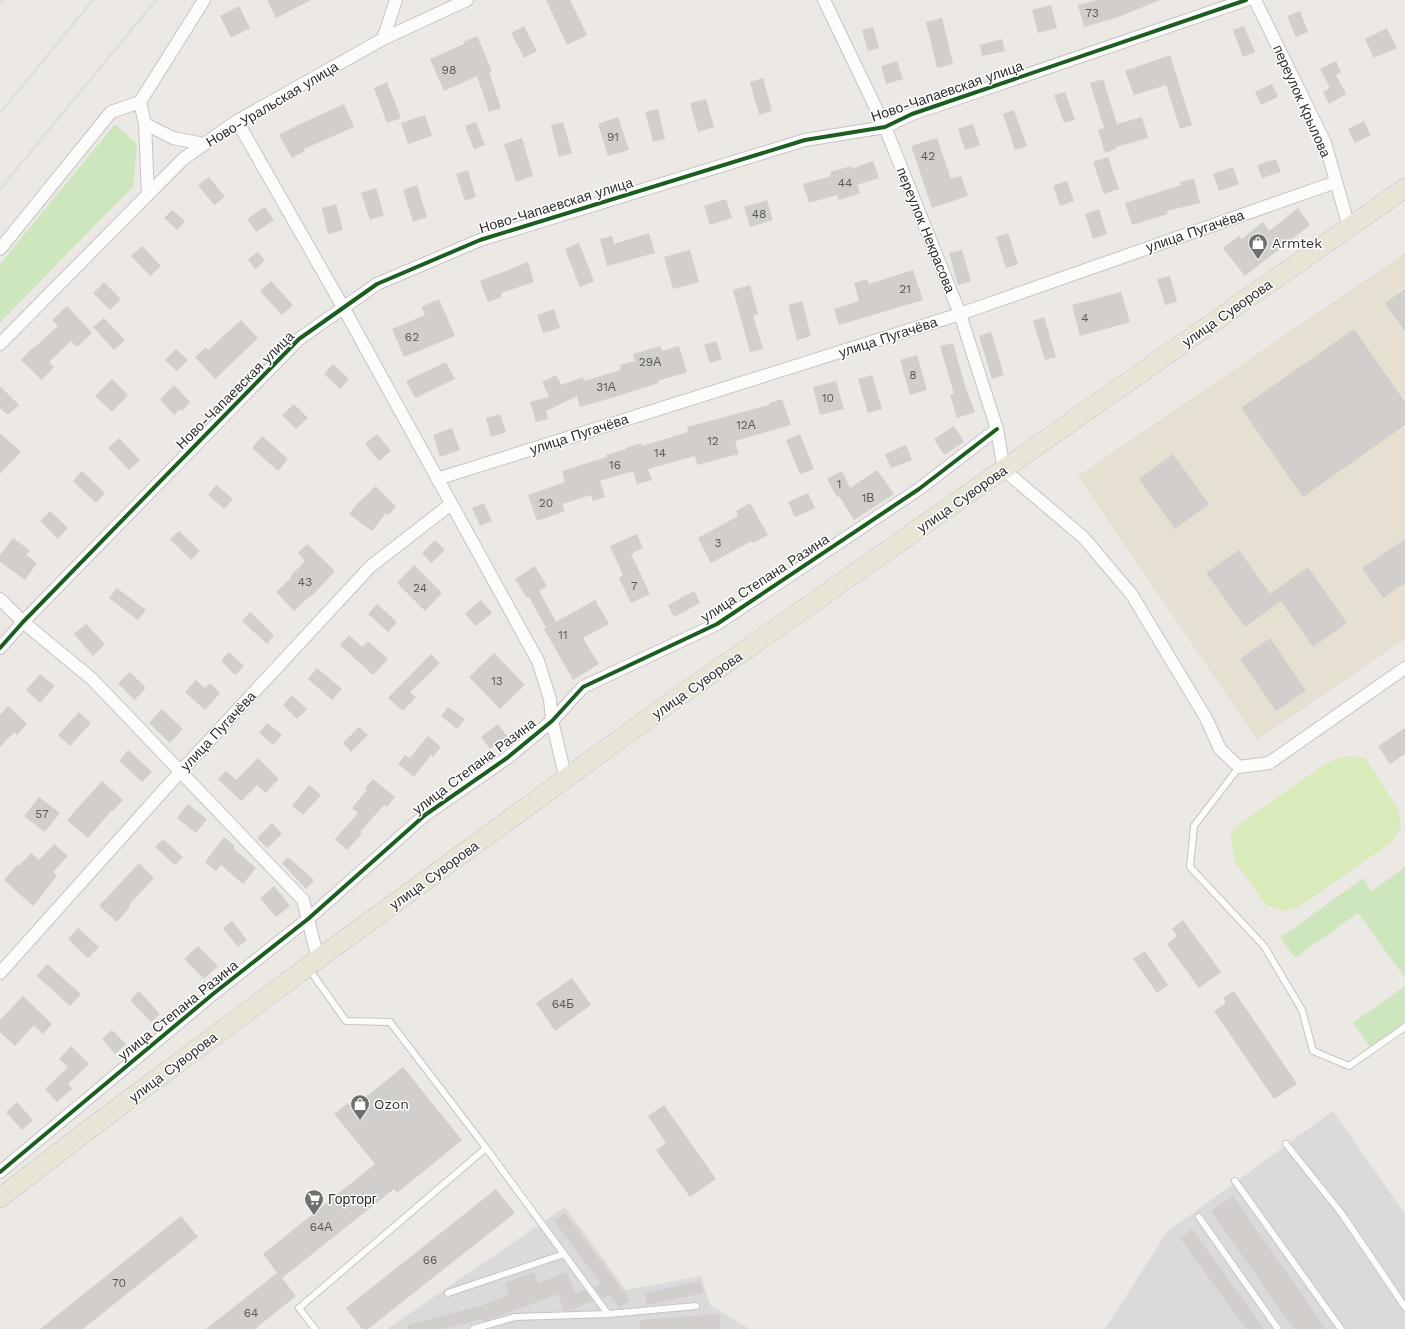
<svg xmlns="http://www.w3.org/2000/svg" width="1405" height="1329" font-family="'Work Sans',sans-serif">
<rect width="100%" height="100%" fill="#ece8e4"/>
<path fill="#dcd9db" d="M1333 1111 1405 1214V1329H1105L1167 1232Z
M565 1207 626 1290 701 1276 710 1305 750 1329H387Z"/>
<path fill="#e6e0d3" d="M1405 253V639L1257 740 1078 476Z"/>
<path fill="#cee6be" d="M115 124 137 144 133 187 0 322V264Z
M1405 867V978L1358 913 1295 958 1280 938 1363 878 1372 891Z
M1405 986V1022L1370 1047 1353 1023Z"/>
<path fill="#d9eabb" d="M1348 756 1365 758 1398 809 1401 828 1392 842 1300 906 1285 911 1266 905 1234 860 1231 833 1240 824 1322 766 1334 760Z"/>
<path fill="#d1cecb" d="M267 0H311L276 18Z
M546 0H570L587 35 567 45Z
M1098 0H1160L1116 18 1084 27 1078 5Z
M1051 5 1057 28 1038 33 1032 10Z
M239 6 250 28 231 38 220 16Z
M1300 11 1308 32 1296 37 1287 16Z
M942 18 953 64 937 68 926 22Z
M524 26 537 51 524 58 511 33Z
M1244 26 1255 52 1243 57 1233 30Z
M873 27 879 48 868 51 862 30Z
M1387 28 1397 48 1374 58 1365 39Z
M477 36 492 71 489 72 501 108 489 112 477 76 444 91 430 59 464 44 463 42Z
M1002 39 1005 51 982 56 980 45Z
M1170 55 1192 125 1180 129 1166 85 1134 95 1125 71Z
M897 61 903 79 886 84 881 66Z
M1336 61 1341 72 1336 75 1346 94 1329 104 1323 92 1330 88 1320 69Z
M763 78 772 111 759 115 750 82Z
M1103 79 1117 124 1142 117 1148 138 1116 147V149L1105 153 1098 130 1104 128 1090 83Z
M387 82 401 118 387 123 374 88Z
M1272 84 1278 97 1261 105 1255 92Z
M1065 92 1075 120 1064 123 1054 95Z
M706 99 714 127 698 132 690 103Z
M344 104 354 127 304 149 305 151 292 158 279 135 298 125Z
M658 109 665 139 653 142 645 112Z
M1014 110 1027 146 1015 150 1003 114Z
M425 115 432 136 408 144 401 123Z
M618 117 629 150 608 156 598 124Z
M1364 121 1371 135 1355 143 1348 129Z
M476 122 485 145 474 149 465 126Z
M563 122 572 153 559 157 551 125Z
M973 124 980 145 965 150 958 129Z
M522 138 533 176 516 182 504 144Z
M937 138 951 179 961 176 968 196 932 208 911 146Z
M1108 157 1119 189 1104 194 1093 162Z
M1276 159 1281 172 1262 178 1257 165Z
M873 161 879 178 857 185 860 193 839 200 837 195 809 203 803 184 831 176 830 172 851 166 852 169Z
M1233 167 1239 184 1219 191 1213 174Z
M468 170 476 197 465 201 456 174Z
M209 177 225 197 214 205 198 185Z
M1194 179 1200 203 1167 211 1168 214 1132 225 1125 203 1181 185 1180 182Z
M1067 181 1074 201 1060 206 1053 186Z
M417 185 427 217 413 222 403 190Z
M376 188 384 215 370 220 361 193Z
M726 199 732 218 710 225 704 206Z
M767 200 773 220 750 227 744 207Z
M336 204 343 230 328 234 322 208Z
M265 207 274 220 256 232 247 219Z
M1298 208 1310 225 1245 276 1223 248 1239 236 1242 239 1263 222 1269 231Z
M1099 209 1107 234 1093 239 1085 214Z
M172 210 185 221 177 230 164 218Z
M649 233 655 253 607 266 600 239 612 236 614 244Z
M1008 233 1018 264 1006 268 996 237Z
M579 243 594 281 580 287 565 249Z
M142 246 161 266 150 276 131 256Z
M690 250 699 282 673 289 664 257Z
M962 250 971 281 958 285 949 253Z
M258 252 265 261 255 269 248 259Z
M528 262 534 282 501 293 502 297 488 302 480 281Z
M913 270 923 300 839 325 834 309 859 301 854 283 867 279 869 284Z
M1170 276 1177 302 1165 305 1157 279Z
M271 281 293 305 282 315 260 291Z
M104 282 121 299 110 310 93 293Z
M750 285 758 314 753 316 763 349 750 352 733 290Z
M1405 289V332L1385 303Z
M1121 292 1130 322 1080 336 1072 305Z
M439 299 455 336 404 357 392 329 425 315 421 307Z
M802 301 811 336 797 340 788 305Z
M67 306 92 333 77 347 71 341 49 362 54 367 42 380 21 360 33 347 34 348 58 326 52 320Z
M554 309 560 328 543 333 537 315Z
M1044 317 1056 357 1045 360 1033 321Z
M104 318 125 340 114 350 93 327Z
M241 320 258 338 215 379 195 357 206 347 208 350Z
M1354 329 1405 402V425L1303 497 1241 408Z
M991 332 1004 375 992 379 979 336Z
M716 341 722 359 710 363 704 345Z
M953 343 966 389 975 412 957 418 950 395 954 394 940 346Z
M660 346 662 351 679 346 687 372 658 381V383L618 396 580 407 577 396 546 411 548 419 536 422 530 402 549 397 542 382 556 375 561 385 583 377 584 381 621 370 620 365 635 361 633 354Z
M176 349 188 360 177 371 165 360Z
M917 355 927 390 910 395 900 360Z
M446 362 455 379 415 398 406 381Z
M333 364 349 379 340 389 324 374Z
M872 375 882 409 868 413 858 379Z
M112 379 128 395 112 412 95 396Z
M836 381 844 409 820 415 813 387Z
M174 385 190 402 182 411 180 409 174 415 160 399Z
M0 386 19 405 8 415 0 408Z
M782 399 791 425 735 441 739 454 697 465 695 456 648 469 652 480 637 484 633 471 600 481 605 497 593 501 591 495 562 504 565 511 537 521 528 495 565 482 562 471 607 457 606 455 626 449V448L641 443 642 446 688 432 687 427 769 405V403Z
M294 404 308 418 296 429 282 415Z
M500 414 506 432 491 437 486 418Z
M954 426 964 442 944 455 934 439Z
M452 428 460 450 440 457 433 435Z
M0 433 21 452 0 474Z
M377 434 391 451 379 461 365 444Z
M800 434 814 469 800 474 786 440Z
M262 436 288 459 278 471 252 448Z
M119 438 140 460 129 470 108 448Z
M906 445 912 460 891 468 885 454Z
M1173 454 1209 504 1175 529 1139 479Z
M877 470 894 494 854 520 839 496 837 497 827 479 842 471 850 488Z
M82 471 105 493 96 503 73 481Z
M216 485 233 499 224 509 208 495Z
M376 486 396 507 388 515 386 513 372 531 349 514 357 504Z
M808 493 815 508 795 517 788 502Z
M484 503 492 521 480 526 472 508Z
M750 503 768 535 753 543 752 541 711 563 698 538 738 516 736 511Z
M50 511 68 528 58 539 40 521Z
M179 531 200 551 191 560 170 539Z
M637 534 643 548 631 554 650 594 631 603 619 578 623 575 610 546Z
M13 538 30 550 26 555 37 563 25 580 0 562V555Z
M1405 539V583L1383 598 1362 568Z
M435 540 445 550 431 563 422 553Z
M307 544 335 571 311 597 310 596 294 611 276 592 291 578 290 576 305 561 298 553Z
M1239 550 1270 594 1308 567 1347 623 1313 647 1281 601 1245 627 1206 573Z
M414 565 442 593 425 611 397 583Z
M535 566 547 586 539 591 556 622 595 600 609 624 583 638 599 664 573 680 544 629 546 628 529 597 527 598 515 579Z
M117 588 146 610 138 620 109 598Z
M694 591 700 603 674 617 668 605Z
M481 600 492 613 476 626 465 614Z
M377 604 397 622 388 632 368 614Z
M250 612 274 635 267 644 242 621Z
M86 624 105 644 93 656 74 634Z
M349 635 362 647 368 641 388 659 373 675 340 645Z
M1270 638 1306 691 1276 711 1240 659Z
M229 652 244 666 235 675 221 661Z
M494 653 525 685 500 709 469 677Z
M431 654 440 663 410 692 416 697 403 711 388 698Z
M317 668 342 689 332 700 308 679Z
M130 672 146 688 134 700 118 683Z
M40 674 55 686 40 703 26 690Z
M196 680 205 688 210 683 220 693 205 710 185 692Z
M292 695 307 709 297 719 283 705Z
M8 706 27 724 17 735 14 732 0 747V715Z
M448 707 465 719 457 729 441 716Z
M162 709 183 729 170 743 149 723Z
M79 712 91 723 70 746 58 735Z
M267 723 282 735 273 745 259 733Z
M498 724 507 736 490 749 481 737Z
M359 727 368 735 351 752 343 743Z
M1405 728V754L1390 764 1378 746Z
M428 736 441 747 433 757 431 755 414 777 398 764 405 755 410 758Z
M128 750 152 772 142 782 119 761Z
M258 758 279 779 265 793 257 785 241 801 218 779 226 771 236 780Z
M373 779 395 797 387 807 384 805 360 832 362 834 347 850 335 839 358 813 352 808 367 790 365 788Z
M102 781 123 800 113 811 112 810 88 838 67 820Z
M309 785 321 795 303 815 292 806Z
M39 797 60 813 45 832 24 816Z
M188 804 207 819 196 833 177 818Z
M272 823 282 834 267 848 257 838Z
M224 837 235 846 233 848 256 868 243 884 221 865 216 871 205 862Z
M163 839 183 857 175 865 155 847Z
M54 844 68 856 53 872 57 876 33 906 4 880 18 864 19 866 31 853 39 860Z
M288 857 314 880 306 889 282 863Z
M139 863 154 878 129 905 130 907 117 922 99 906Z
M274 886 290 906 276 917 260 898Z
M1183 920 1221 972 1199 988 1167 944 1177 936 1172 929Z
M232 921 247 940 238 947 223 928Z
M78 928 99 947 88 958 68 939Z
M198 946 218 966 204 979 184 959Z
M1145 951 1168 985 1157 993 1133 959Z
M47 964 81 994 70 1006 37 976Z
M572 978 591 1005 555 1031 536 1003Z
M139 991 160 1014 151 1022 130 1000Z
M1234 991 1297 1084 1274 1099 1214 1011 1226 1003 1223 998Z
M23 996 52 1024 43 1034 34 1025 15 1046 0 1032V1020Z
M112 1030 126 1044 115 1054 102 1039Z
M71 1046 89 1064 68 1084 72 1089 57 1102 45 1089 68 1067 59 1059Z
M403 1067 462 1140 397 1193 394 1189 282 1278 296 1296 255 1329H206L277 1273 263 1254 375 1164 334 1114 348 1103 352 1108Z
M17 1102 33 1120 22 1130 6 1112Z
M664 1105 716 1179 690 1197 656 1150 666 1143 648 1116Z
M496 1189 515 1213 368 1329H362L346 1308Z
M1233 1196 1326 1329H1294L1211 1211Z
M565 1213 630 1300 619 1308 610 1295 602 1298 594 1287 601 1284 554 1221Z
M181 1216 198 1237 83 1329H40Z
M1192 1229 1264 1329H1246L1180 1238Z
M534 1272 538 1283 567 1272 575 1294 585 1290 593 1301 568 1311H564L558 1294 483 1322 482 1319 443 1329H408L407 1325 480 1306 509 1295 505 1283Z
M700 1281 703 1293 647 1305 645 1293Z
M719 1314 721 1329H640V1320Z"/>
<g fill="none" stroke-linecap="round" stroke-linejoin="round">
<defs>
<path id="service" d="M1239 767 1194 826 1190 867 1264 946 1302 1010 1313 1051 1349 1066 1405 1027
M309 969 346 1021 390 1022 486 1148
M1286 1144 1342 1214 1405 1307
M1235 1181 1341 1329
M1199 1217 1278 1329
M448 1293 564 1254
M315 1329 299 1308 486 1148 608 1314
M473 1329 515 1317 608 1314 696 1306"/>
<path id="minor" d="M204 0 140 102 145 124 173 138 204 144
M824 0 885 127 960 314 997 429 1004 470 1084 538 1132 595 1206 718 1220 749 1239 767 1269 763 1405 668
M1255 0 1325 143 1349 227
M383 39 396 0
M237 121 343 307 538 661 550 699 552 721 566 779
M145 124 148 194
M0 249 111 112 140 102
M0 344 183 159 237 121 383 39 467 0
M437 479 960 314 1336 182
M0 599 23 622 92 679 303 900 318 959
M0 648 23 622 299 339 377 284 480 240 805 140 885 127 912 114 1246 0
M0 973 180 772 371 566 451 504
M0 1172 213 994 308 919 425 815 507 758 552 721 583 687 717 624 919 489 997 429"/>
<path id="primary" d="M0 1198 88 1130 318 959 664 707 1405 188"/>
</defs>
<use href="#service" stroke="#c5c4c5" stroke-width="8"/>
<use href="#minor" stroke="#c5c4c5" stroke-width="14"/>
<use href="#primary" stroke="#c6c5c4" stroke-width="20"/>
<use href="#service" stroke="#fcfcfb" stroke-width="6"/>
<use href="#minor" stroke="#fcfcfb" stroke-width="12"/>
<use href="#primary" stroke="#e8e4d6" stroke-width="19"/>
<path stroke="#dfdfe1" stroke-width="3" d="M0 3 3 0
M0 113 93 0
M0 189 156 0"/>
<defs>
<path id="cycleway" d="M0 648 23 622 299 339 377 284 480 240 805 140 885 127 912 114 1246 0
M0 1172 213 994 308 919 425 815 507 758 552 721 583 687 717 624 919 489 997 429"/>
</defs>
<use href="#cycleway" stroke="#fff" stroke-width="6"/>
<use href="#cycleway" stroke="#1b5e20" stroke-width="4"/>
</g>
<defs>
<symbol id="shop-pin" viewBox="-11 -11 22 30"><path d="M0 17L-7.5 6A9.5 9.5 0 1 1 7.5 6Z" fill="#706f6e" stroke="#fff"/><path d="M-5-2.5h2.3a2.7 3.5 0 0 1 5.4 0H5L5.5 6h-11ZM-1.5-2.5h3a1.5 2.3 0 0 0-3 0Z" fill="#fff"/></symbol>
<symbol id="supermarket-pin" viewBox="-11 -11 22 30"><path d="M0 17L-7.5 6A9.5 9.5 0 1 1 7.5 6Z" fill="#706f6e" stroke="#fff"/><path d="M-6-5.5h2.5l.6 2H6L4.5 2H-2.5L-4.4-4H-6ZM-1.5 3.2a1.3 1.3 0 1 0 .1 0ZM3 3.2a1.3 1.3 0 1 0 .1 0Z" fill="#fff"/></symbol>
</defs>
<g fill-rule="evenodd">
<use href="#shop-pin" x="1247" y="232" width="22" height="30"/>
<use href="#shop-pin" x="349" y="1093" width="22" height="30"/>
<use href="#supermarket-pin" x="303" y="1188" width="22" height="30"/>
</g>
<g text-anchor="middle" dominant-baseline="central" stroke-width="3" stroke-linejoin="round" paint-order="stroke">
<g font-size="12" fill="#585857">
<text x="1092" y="13">73</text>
<text x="449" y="70">98</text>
<text x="613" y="137">91</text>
<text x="928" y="156">42</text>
<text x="845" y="183">44</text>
<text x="759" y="214">48</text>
<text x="905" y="289">21</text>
<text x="1085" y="318">4</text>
<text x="412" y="337">62</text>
<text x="650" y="362">29А</text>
<text x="913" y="375">8</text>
<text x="606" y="387">31А</text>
<text x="828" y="398">10</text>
<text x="746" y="425">12А</text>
<text x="713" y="441">12</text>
<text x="660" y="453">14</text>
<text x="615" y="465">16</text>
<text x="839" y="484">1</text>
<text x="868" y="498">1В</text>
<text x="546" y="503">20</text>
<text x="718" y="543">3</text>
<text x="305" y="582">43</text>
<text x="634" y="586">7</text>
<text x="420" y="588">24</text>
<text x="563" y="635">11</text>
<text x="497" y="681">13</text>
<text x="42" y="814">57</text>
<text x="563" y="1004">64Б</text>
<text x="321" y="1227">64А</text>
<text x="430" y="1260">66</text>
<text x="119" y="1283">70</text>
<text x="251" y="1313">64</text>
</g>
<g font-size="14" fill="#2e2e2e" stroke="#fff">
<text transform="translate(947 91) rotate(-19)">Ново-Чапаевская улица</text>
<text transform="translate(1302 101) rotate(66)">переулок Крылова</text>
<text transform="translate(272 104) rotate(-31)">Ново-Уральская улица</text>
<text transform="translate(556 205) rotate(-17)">Ново-Чапаевская улица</text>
<text transform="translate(926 230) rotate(68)">переулок Некрасова</text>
<text transform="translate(1195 231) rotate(-19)">улица Пугачёва</text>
<text transform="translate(1227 313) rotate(-35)">улица Суворова</text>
<text transform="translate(888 337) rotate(-18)">улица Пугачёва</text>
<text transform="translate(235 390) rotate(-45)">Ново-Чапаевская улица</text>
<text transform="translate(579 434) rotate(-18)">улица Пугачёва</text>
<text transform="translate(962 499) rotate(-35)">улица Суворова</text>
<text transform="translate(765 578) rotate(-33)">улица Степана Разина</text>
<text transform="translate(697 685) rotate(-35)">улица Суворова</text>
<text transform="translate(218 731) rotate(-47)">улица Пугачёва</text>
<text transform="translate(474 766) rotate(-37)">улица Степана Разина</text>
<text transform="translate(434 875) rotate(-36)">улица Суворова</text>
<text transform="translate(178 1010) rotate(-39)">улица Степана Разина</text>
<text transform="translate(173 1067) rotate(-37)">улица Суворова</text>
</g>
<g font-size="14" fill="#2e2e2e" stroke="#fff" text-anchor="start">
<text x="1272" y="243">Armtek</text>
<text x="374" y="1104">Ozon</text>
<text x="328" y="1199">Горторг</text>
</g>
</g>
</svg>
